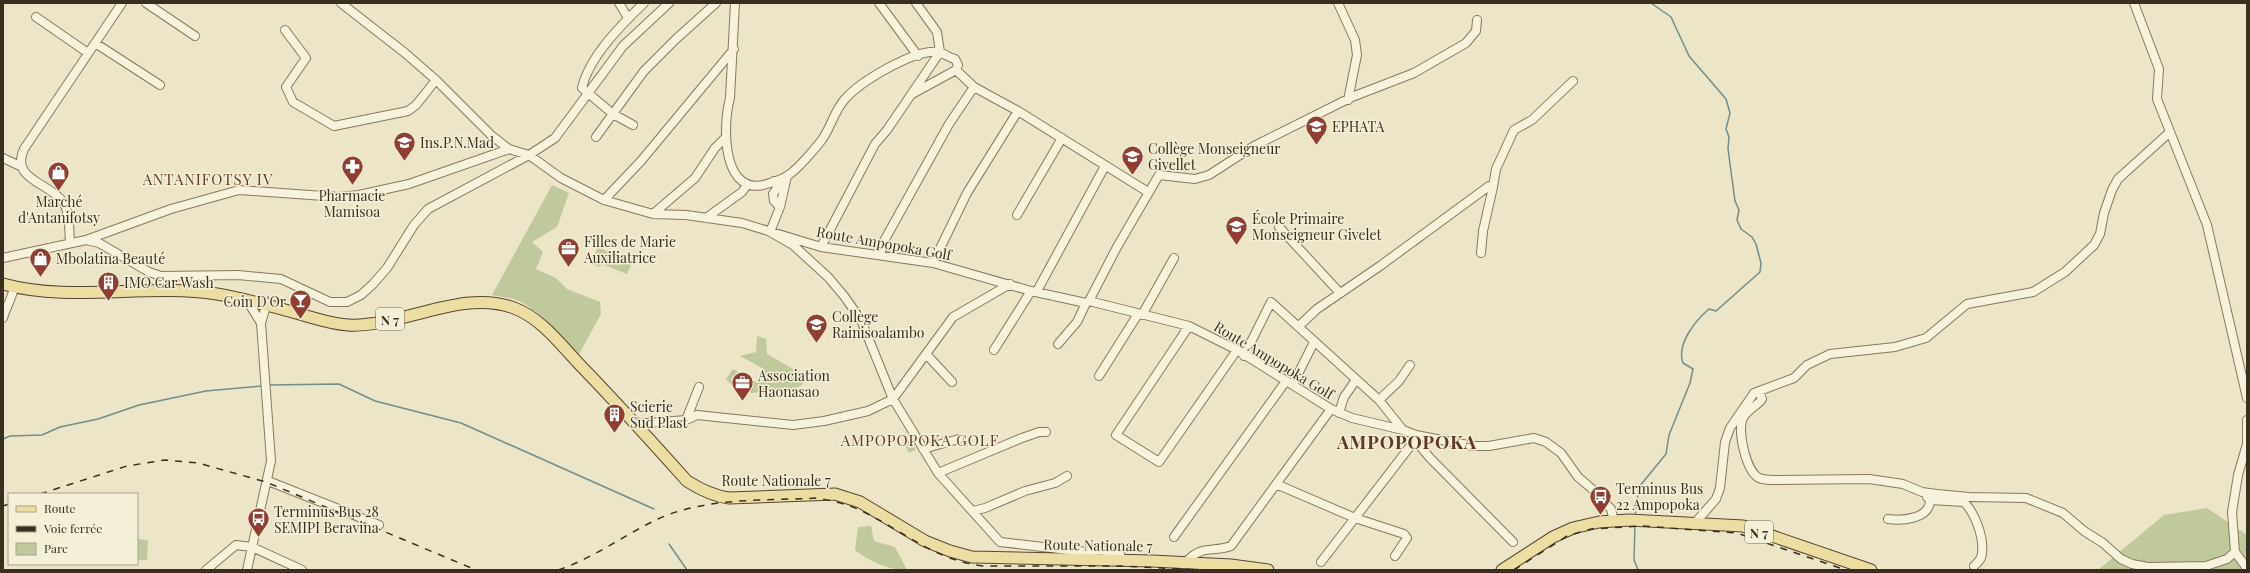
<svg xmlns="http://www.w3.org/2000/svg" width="2250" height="573" font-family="'Playfair Display',serif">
<rect width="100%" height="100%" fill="#ece5c8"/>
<path fill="#bfc99c" d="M552 185 569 193 557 227 532 242 543 252 536 269 556 278 567 289 600 302 601 314 578 356C561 337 543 313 519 301 511 297 500 297 492 295Z
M598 247 632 263 627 274 602 264 600 267 590 263Z
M757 336 766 339 767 354 805 376 803 384 791 393 768 390 752 393 731 385 726 379 733 369 756 382H761L766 376 764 369 740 356 756 352Z
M910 439 916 450 909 453 904 442Z
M2207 508 2247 535V570H2098L2164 515Z
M871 526 874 541 895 547 907 570C888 570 870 562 855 550L858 527Z
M137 539 148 540 147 560H137Z"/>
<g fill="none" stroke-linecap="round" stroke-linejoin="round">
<path stroke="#708e8a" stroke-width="1.5" d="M268 385 339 384 375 401 461 423 654 509
M3 439 10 436 42 435 60 427 98 419 139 405 206 391 262 386
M1635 516 1639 487 1666 454 1669 435 1690 383 1693 369 1683 363C1676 344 1696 320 1709 309L1716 311 1760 272 1761 263 1756 244 1752 237 1741 229 1737 220 1739 210 1735 201 1728 149 1729 137 1726 129 1730 113 1726 99 1689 56 1671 17 1651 3
M1635 524 1634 560 1638 570
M669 544 687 570"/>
<defs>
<path id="minor" d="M146 3 195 36
M341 3 405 53 436 80 492 136 509 149 529 155 561 178 604 200 653 214 686 215 742 223 821 247 933 263 1031 291 1086 303 1089 301 1189 326 1237 350 1331 409 1352 418 1403 430 1416 435 1473 446H1489L1534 438 1546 442 1561 453 1578 477 1592 489 1611 509 1614 521
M619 3 628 18
M735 3 730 98C722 127 722 201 770 183 776 181 783 179 787 176 797 170 814 150 821 141 831 128 834 111 845 99 860 82 915 48 939 52 943 53 950 58 955 59L958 65 956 70 912 94
M879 3 918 56
M1338 3 1355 40 1357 55 1348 100
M2134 3 2159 69 2157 99 2207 225 2247 398
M36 17 88 53
M285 30 306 58 286 87 293 102 334 126 408 111 416 105 436 80
M95 43 160 85
M956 70 974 87 1018 111 1148 192
M633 125 613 114 582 88C589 57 621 25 644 3
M596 137 644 71 676 39 716 3
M3 158 20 166
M787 176 780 207 770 232 793 245 828 277 844 296 861 320 893 399 938 473 1000 542 1086 552 1101 550 1120 554 1122 561
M774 181 777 182V188L773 194 774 201 780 207
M1493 187 1496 169 1514 130 1532 120 1573 81
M604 200 641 161 734 49
M653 214 695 178 715 148 726 137
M1017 215 1062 138
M706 218 742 192 747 185
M1279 227 1340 293
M86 240 99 243 149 272 161 276 238 275 281 279 330 302H347L361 295 373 284 387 268 414 225 428 209 529 155 555 138 623 46 669 3
M70 242C69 231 70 212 63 202 49 182 10 180 24 149L122 3
M821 247 875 144 887 130 940 52 937 32 916 3
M880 255 884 241 949 124 974 87
M3 258 86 240 171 209 239 190 338 197 359 195 409 184 509 149
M933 263 967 193 1018 111
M1037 291 1105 166
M1089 301 1117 247 1159 175 1195 179 1209 175 1254 146 1352 97 1414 73 1466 43 1476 31 1477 20
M248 302 261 323
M1142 315 1174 258
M3 318C6 307 12 299 14 287
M1189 326 1116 435 1159 462 1237 350
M1299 326 1317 309 1380 266 1489 186 1493 187 1483 231 1481 253
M1058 344 1077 322 1086 303
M994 350 1031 291
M927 355 952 382
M1244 356 1271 302 1379 400 1403 430
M1099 376 1138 314
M1293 384 1314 342
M1759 391 1762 399C1757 406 1747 410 1743 418 1737 431 1746 471 1759 478 1764 480 1770 480 1775 480L1869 479 1903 484 1922 492 1937 494 1969 497 2026 498 2063 513 2084 531 2103 543 2121 559 2132 564 2148 567 2206 566 2227 559 2235 552
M1379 400 1399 381 1410 365
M1339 413 1344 397 1356 380
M686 420 699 387
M2247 420V444L2238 475 2232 512 2235 552 2247 568
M636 424 686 420 697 415 793 425 824 421 868 411 893 399 953 317 1010 284
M1416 436 1415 440 1430 458 1513 542
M923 449 959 439
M938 473 1022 438 1039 432H1046
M268 481 379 525
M1276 484 1355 518 1404 534 1407 538 1395 556
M1930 500 1964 502C1975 513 1984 537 1982 553 1982 559 1978 562 1974 566
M973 511 985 508 1025 491 1055 483 1067 476
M1888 519C1902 521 1930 519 1930 500L1927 497
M1695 523 1716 499 1720 488 1725 442 1730 428 1754 393 1794 378 1807 365 1830 354 1895 347 1926 338 1967 304 2033 292 2065 272 2094 245 2100 234 2104 213 2112 190 2118 179 2170 132
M1174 537 1286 381
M1186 562C1202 544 1212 553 1231 546L1331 409
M1321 562 1415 440
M206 570 236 545 252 547 302 570
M247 570 271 461 261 323 266 306"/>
<path id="major" d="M3 284C72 303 147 283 217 294 246 299 275 307 303 315 317 319 332 324 348 325 401 328 462 288 514 308 541 318 561 345 580 365 617 403 652 442 687 481 701 490 713 496 729 498L835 494 860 502 925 541 950 551 972 557 1152 561 1231 565 1268 570
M1502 570 1553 537 1573 528 1599 522 1629 520 1743 526 1871 570"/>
</defs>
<use href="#minor" stroke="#87785e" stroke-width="10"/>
<use href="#major" stroke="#554632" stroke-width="13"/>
<use href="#minor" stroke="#f7f2db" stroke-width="8"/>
<use href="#major" stroke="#ecdda3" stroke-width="11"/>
<path stroke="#382f21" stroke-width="1.5" stroke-dasharray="7 7" stroke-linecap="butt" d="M40 494 127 466 165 460 198 463 266 482 476 570
M3 506 9 504
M558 570C594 558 624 535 658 519 706 497 764 501 817 498 834 501 851 505 866 513 907 534 936 560 983 566H1120L1204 570
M1514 570 1567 536 1591 529 1642 526 1737 533 1846 570"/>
</g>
<defs>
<symbol id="school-pin" viewBox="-11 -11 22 30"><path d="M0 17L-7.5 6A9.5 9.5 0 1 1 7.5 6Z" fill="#913d32" stroke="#f4efd7"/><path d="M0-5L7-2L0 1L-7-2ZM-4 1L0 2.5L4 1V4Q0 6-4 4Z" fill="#fff"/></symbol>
<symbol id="university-pin" viewBox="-11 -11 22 30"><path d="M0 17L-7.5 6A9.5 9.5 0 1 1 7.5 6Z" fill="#913d32" stroke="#f4efd7"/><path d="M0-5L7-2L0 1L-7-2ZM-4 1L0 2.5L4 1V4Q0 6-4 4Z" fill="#fff"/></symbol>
<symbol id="pharmacy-pin" viewBox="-11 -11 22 30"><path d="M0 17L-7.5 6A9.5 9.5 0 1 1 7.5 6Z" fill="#913d32" stroke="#f4efd7"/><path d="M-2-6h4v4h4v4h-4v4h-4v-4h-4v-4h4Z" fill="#fff"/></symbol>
<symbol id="shop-pin" viewBox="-11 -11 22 30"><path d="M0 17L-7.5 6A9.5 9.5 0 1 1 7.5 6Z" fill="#913d32" stroke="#f4efd7"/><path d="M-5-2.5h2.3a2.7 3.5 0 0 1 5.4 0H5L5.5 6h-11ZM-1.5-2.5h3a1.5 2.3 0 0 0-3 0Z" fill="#fff"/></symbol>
<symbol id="office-pin" viewBox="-11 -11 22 30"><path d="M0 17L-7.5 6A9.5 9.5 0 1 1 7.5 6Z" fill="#913d32" stroke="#f4efd7"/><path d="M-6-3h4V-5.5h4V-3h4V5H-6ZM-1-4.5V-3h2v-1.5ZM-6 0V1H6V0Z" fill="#fff"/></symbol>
<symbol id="building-pin" viewBox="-11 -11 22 30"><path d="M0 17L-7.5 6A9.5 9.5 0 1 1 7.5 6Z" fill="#913d32" stroke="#f4efd7"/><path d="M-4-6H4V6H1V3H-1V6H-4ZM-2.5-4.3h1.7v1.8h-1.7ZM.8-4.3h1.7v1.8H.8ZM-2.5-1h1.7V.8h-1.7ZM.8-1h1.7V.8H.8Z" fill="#fff"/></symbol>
<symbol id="bar-pin" viewBox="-11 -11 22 30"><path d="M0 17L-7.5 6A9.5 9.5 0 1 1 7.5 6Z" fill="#913d32" stroke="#f4efd7"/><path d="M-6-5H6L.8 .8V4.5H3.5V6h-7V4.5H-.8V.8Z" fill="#fff"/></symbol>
<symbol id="bus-pin" viewBox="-11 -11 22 30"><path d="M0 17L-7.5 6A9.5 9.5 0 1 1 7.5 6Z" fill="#913d32" stroke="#f4efd7"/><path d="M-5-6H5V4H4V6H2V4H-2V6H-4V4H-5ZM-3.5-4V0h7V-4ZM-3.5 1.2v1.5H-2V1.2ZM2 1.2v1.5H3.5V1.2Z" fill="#fff"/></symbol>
</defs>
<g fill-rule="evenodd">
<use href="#school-pin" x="1304" y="114" width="25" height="34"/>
<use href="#university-pin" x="392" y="130" width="25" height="34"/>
<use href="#school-pin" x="1120" y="144" width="25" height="34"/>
<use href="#pharmacy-pin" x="340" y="154" width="25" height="34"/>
<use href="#shop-pin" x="46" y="160" width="25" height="34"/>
<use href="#school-pin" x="1224" y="214" width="25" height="34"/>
<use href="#office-pin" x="556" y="236" width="25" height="34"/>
<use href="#shop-pin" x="28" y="246" width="25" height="34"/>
<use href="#building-pin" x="96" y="270" width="25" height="34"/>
<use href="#bar-pin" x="288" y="288" width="25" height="34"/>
<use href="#school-pin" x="804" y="312" width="25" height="34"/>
<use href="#office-pin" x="730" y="370" width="25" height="34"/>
<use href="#building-pin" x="602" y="402" width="25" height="34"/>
<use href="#bus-pin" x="1588" y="484" width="25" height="34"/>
<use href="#bus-pin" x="246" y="506" width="25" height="34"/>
</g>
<g text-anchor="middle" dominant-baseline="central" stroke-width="3" stroke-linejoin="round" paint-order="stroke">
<g fill="#f4efd7" stroke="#706958" stroke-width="1">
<rect x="376" y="308" width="28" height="22" rx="3"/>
<rect x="1745" y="521" width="28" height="22" rx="3"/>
</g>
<g font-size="13" font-weight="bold" fill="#382f21">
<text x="390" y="319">N 7</text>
<text x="1759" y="532">N 7</text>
</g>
<g font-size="14" fill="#382f21" stroke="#f4efd7" text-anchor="start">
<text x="1332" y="126">EPHATA</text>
<text x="420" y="142">Ins.P.N.Mad</text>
<text x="1148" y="148">Collège Monseigneur<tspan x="1148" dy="16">Givellet</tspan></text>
<text x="352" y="195" text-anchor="middle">Pharmacie<tspan x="352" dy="16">Mamisoa</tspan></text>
<text x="59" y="201" text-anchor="middle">Marché<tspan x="59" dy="16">d'Antanifotsy</tspan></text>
<text x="1252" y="218">École Primaire<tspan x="1252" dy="16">Monseigneur Givelet</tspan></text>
<text x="584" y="241">Filles de Marie<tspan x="584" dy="16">Auxiliatrice</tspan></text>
<text x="56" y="258">Mbolatina Beauté</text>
<text x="124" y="282">IMO Car Wash</text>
<text x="286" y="301" text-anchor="end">Coin D'Or</text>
<text x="832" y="316">Collège<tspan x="832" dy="16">Rainisoalambo</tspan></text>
<text x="758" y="375">Association<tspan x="758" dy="16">Haonasao</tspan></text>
<text x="630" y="406">Scierie<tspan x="630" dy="16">Sud Plast</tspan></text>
<text x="1616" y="488">Terminus Bus<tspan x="1616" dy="16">22 Ampopoka</tspan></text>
<text x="274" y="511">Terminus Bus 28<tspan x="274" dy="16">SEMIPI Beravina</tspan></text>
</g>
<g font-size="14" fill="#382f21" stroke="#f4efd7">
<text transform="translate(884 243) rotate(10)">Route Ampopoka Golf</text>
<text transform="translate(1274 360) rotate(31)">Route Ampopoka Golf</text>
<text x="776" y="480">Route Nationale 7</text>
<text transform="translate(1098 545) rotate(1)">Route Nationale 7</text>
</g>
<g font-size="15" letter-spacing="1" fill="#623723" stroke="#f4efd7">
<text x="208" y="179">ANTANIFOTSY IV</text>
<text x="920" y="440">AMPOPOPOKA GOLF</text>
</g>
<g font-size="18" font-weight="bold" letter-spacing="1" fill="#623723" stroke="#f4efd7">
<text x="1407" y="442">AMPOPOPOKA</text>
</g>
</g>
<rect width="2250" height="573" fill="none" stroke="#382f21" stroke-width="8"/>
<rect x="8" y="493" width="130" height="72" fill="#f4efd7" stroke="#a9a28e"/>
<rect x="16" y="506" width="20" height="6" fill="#ecdda3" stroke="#a9a28e"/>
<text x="44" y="513" font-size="12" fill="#382f21">Route</text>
<rect x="16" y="526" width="20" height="6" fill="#382f21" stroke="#a9a28e"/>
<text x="44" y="533" font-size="12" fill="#382f21">Voie ferrée</text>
<rect x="16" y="543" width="20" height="12" fill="#bfc99c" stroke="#a9a28e"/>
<text x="44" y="553" font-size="12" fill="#382f21">Parc</text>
</svg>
